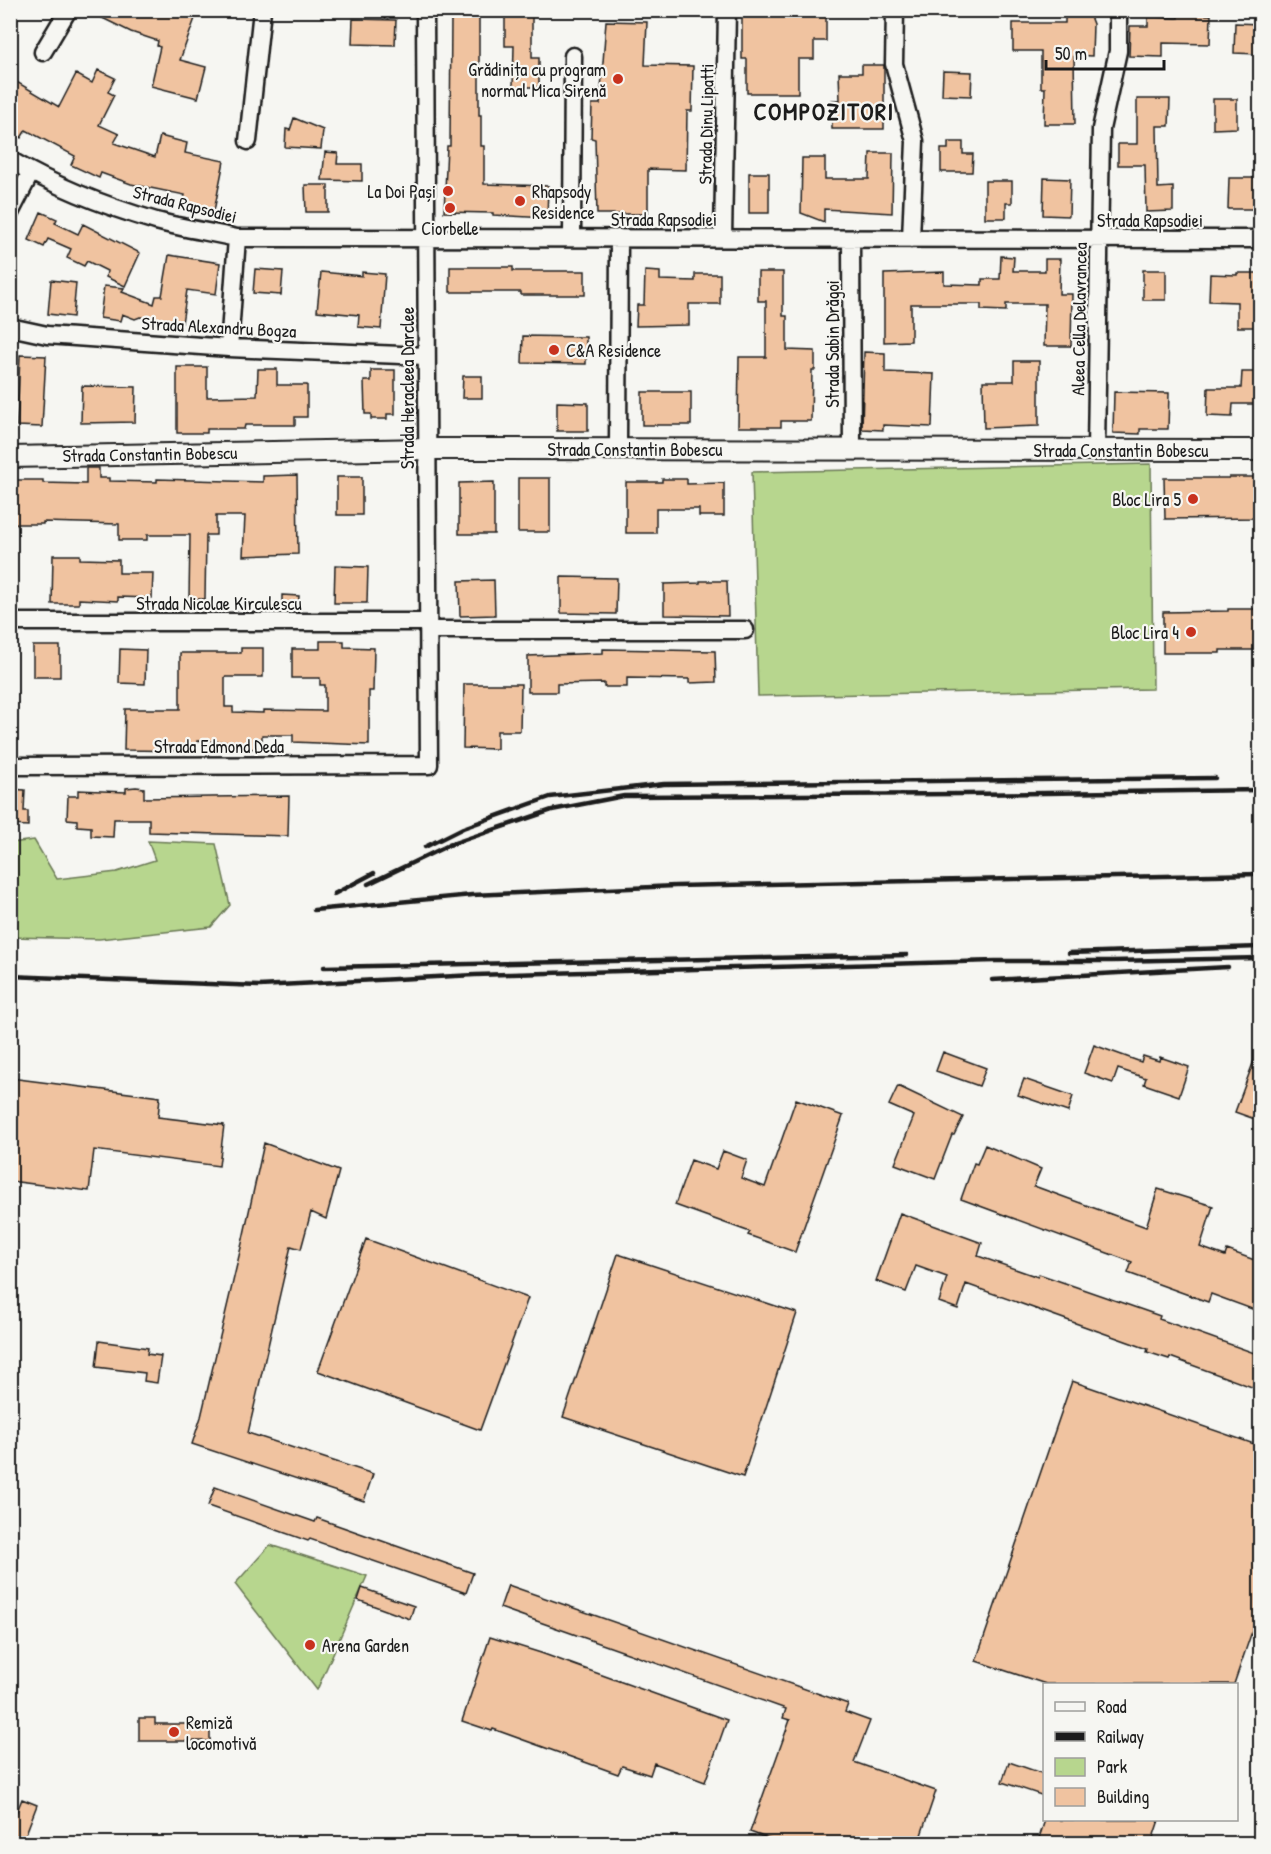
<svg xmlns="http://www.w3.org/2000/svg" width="1271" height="1854" font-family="'Patrick Hand',sans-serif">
<rect width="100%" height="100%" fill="#f6f6f2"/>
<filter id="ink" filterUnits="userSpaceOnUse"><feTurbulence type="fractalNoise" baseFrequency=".0167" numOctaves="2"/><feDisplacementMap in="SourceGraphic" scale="12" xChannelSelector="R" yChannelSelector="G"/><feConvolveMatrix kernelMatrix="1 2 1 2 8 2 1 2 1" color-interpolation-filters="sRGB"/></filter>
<g filter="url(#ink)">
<path fill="#b7d68e" stroke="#6a7955" stroke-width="1.5" d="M1151 464 1153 689 758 696 752 472Z
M34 840 57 879 117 872 155 860 148 841 216 844 230 905 211 927 99 939 11 937V843Z
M270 1545 367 1576 317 1690 235 1584Z"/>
<path fill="#f0c3a0" stroke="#1c1c1c" stroke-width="1.5" d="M86 10H198L180 60 206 67 198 98 151 86 160 47 157 46 158 41 131 32Z
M742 13 826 15V41H814V59H798V93H747V59H742Z
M1065 14H1089L1093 24 1092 56 1074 55 1075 124H1044L1045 88H1041V51H1013V23H1065Z
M1178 14 1211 15 1210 44 1163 43V57L1129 56 1130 26H1148V17L1178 18Z
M505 15H532V58H539V87H513L514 46H505Z
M479 16V115H481V146H484V184L548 186 547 218 493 215V213L444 212 447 146H450L451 17Z
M353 19 396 20 395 45 352 44Z
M606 21 647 22 645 65 693 66 692 111H687L686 170 648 169V214H597L595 139 591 138 592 104H600Z
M1235 23 1259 24 1258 54 1234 53Z
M862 65H884V129H832V100H840L839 73H862Z
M98 70 115 78 108 92 114 95 99 125 119 134 114 143 155 157 160 136 187 143 185 153 224 161 214 211 183 204 185 195 131 184 101 173 99 178 71 165 75 156 26 130 21 138 10 131V78L59 107 76 74 92 83Z
M943 71 972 72 971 96 942 95Z
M1137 99H1170L1169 126H1157L1158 188 1173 187V211L1146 212 1145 165H1118V144H1137Z
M1213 99H1237V128L1213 129Z
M294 118 323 130 321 149 285 147 286 129 290 130Z
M948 142H963V154H973L972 172H941V149H948Z
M325 152 338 153 337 164H362V181L322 180Z
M870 153H893L892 213 824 209V222L801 213 802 158H825V179H869Z
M749 173H769V213H749Z
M1044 178 1070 179 1069 216 1043 215Z
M1229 178H1260V209H1228Z
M985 181H1012V203H1006V218H985Z
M305 185H328V212H306Z
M41 212 57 219 55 223 78 234 83 224 140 253 125 286 106 277 107 271 87 261 84 266 67 258 71 249 48 239 44 247 29 240Z
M169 255 220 263 216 294 187 290 182 323 140 317 135 319 122 314 120 321 100 318 104 286 124 288 122 292 154 304 156 296H162Z
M1001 256 1014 257 1013 271H1045V259H1060L1059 294H1072L1071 346H1044L1045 304H1006V311L981 310V304H911V341L884 342V274L944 272V284L982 285V279H1000Z
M450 267H513V271H585V295H521V292H450Z
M255 269 283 271 281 295 253 293Z
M1143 270H1166V300H1143Z
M645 271 660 272V280L695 281V274H720V304H689V325L636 326 637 305H644Z
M321 272 362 276V272L385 274 381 329 358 327 359 315 317 311Z
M758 272H783V316H787V350L815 351V370H812L811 421H781V427H738L739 357H766V301H758Z
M1237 273H1260V327H1237V302L1209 301 1210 274 1237 275Z
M51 280 76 283 73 317 48 314Z
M523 336 586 337V364L522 363Z
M864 352 885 353V372L934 374 932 427 883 425V430L862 429Z
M20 355 46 356 42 427 17 426Z
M1014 361H1039V426L984 428 983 381H1014Z
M177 367H207V397L257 396 258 369H277V385H307V417H295V425H245L244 429H207V433H177Z
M371 370H395V414H387V419H371V414H365L364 381H371Z
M1242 372H1260V404H1233L1232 417 1207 416 1208 388H1241Z
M463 376H482V398H462Z
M82 386 136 387 135 422 81 423Z
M642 392H691V425H642Z
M1114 392 1169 393 1168 429H1140V434L1113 433Z
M557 402 588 403V431H557Z
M86 468H99V478H109V481L157 482V479L263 482V476L297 475 298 554 243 556 245 516H216V535H206L205 599H189L190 535H147V540H119V524L43 522V524H10V480H43V483L86 484Z
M337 477H362V515H337Z
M1229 477H1260V518L1165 519 1164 478H1229Z
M518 478H550V532H518Z
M662 479H687V484L724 483V516H699V509H656V533H626V482H662Z
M494 482V534H459V483Z
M53 555H80V559L119 560V573H153L152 598 118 597V601L79 599V604H52Z
M335 566 368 567 367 603H334Z
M561 577 617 578 616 614 561 613Z
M494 580 495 615 460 616 459 581Z
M700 581H727L728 616 664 615V584L700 583Z
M282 595 299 596 298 611 282 610Z
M1228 609H1260V650H1220V653H1163V612L1228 611Z
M320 641H344V647L374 648 373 691H369V745L293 742V735H262V749L240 748V742L197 741V751L124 750 125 709H180V653H241V648H263V677H225V707H233V712L263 713V710L325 711V685H320V678H292V649H320Z
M33 646H60V677H33Z
M120 649 146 650 145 684 119 683Z
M603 649 715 651 716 682 689 683V679L627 678V687H604V683L557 684V692H528V656L603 653Z
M464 684H521L520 731H497V749L463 748Z
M136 787 144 788V798L289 796 288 836 149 832V819H114L113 837 91 836V827L77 826V820L67 819 68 796H78V790L126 792V788Z
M10 789 25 790 24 811H28V826L10 825Z
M1094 1045 1141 1062 1143 1056 1159 1061 1160 1057 1189 1067 1179 1096 1144 1084 1146 1078 1118 1069 1113 1083 1084 1073Z
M1259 1047H1260V1121L1235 1112Z
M943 1052 986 1068 979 1086 936 1071Z
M10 1078 160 1097 158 1117 224 1125 219 1166 94 1150 89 1191 10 1181Z
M1024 1079 1073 1096 1068 1112 1018 1095Z
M898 1086 963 1117 954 1135H952L935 1179 895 1164 914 1116 889 1105Z
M796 1099 843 1116 795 1252 748 1235 750 1232 675 1205 691 1160 716 1169 723 1151 747 1160 741 1178 765 1187Z
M264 1143 339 1171 326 1219 311 1212 301 1249 291 1246 248 1433 373 1474 364 1501 192 1444 201 1417 243 1239Z
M985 1145 1041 1169 1034 1186 1146 1227 1158 1189 1213 1206 1200 1247 1225 1256 1227 1250 1260 1262V1312L1211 1294 1208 1302 1128 1273 1132 1262 961 1199 974 1163 977 1164Z
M900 1213 982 1243 978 1256 1038 1277 1039 1274 1160 1316 1159 1319 1260 1355V1390L1170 1357 1169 1359 1147 1352 1148 1349 966 1284 958 1309 939 1302 947 1277 916 1266 906 1292 876 1281Z
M366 1239 528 1298 480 1430 318 1371Z
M618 1254 797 1313 743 1477 563 1417Z
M99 1341 148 1348 147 1354 161 1356 157 1383 144 1381 145 1373 96 1367Z
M1072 1381 1260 1446V1608L1234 1684H1046L976 1661Z
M215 1487 315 1522 317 1518 473 1573 466 1593 310 1539 308 1541 208 1506Z
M508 1585 848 1704 845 1712 870 1721 854 1762 936 1791 918 1844H783L750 1832 790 1720 783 1718 786 1709 500 1608Z
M362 1588 414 1606 410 1619 358 1600Z
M490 1637 541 1653 727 1720 705 1782 654 1763 650 1775 622 1766 618 1774 493 1729 492 1731 462 1721Z
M139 1718H155V1724H210V1741H139Z
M1009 1762 1044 1774V1796L1002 1782Z
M22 1799 37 1805 22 1844H17L10 1841V1828Z
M1045 1820H1159L1151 1844H1037Z"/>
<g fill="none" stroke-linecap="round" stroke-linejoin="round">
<defs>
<path id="minor" d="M895 10 894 64 915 141 911 239
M43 52 68 10
M248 141 262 10
M10 160C56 187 105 206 156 221 182 228 210 232 237 238L1260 239
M10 213 31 172
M572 238 573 56
M723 238 727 10
M851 239 852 449
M10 327 47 335 229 348 426 356
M229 348 237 238
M618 449 619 238
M1096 450 1101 129 1118 51V10
M10 622H428
M428 630H745
M10 766 429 765 425 10"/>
<path id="tertiary" d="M10 457 427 449 1260 450"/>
</defs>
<use href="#minor" stroke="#1c1c1c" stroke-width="21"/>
<use href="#tertiary" stroke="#1c1c1c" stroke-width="24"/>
<use href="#minor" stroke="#f6f6f2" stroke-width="16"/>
<use href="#tertiary" stroke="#f6f6f2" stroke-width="20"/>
<path stroke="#1c1c1c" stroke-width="4.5" d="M425 847 463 828 550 797 664 784 1215 778
M368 884 449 845 552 810 624 796 963 794 1260 790
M334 894 374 873
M314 910 472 895 675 886 1260 874
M1069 953 1260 947
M324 967 907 955
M10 976 259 986 475 975 995 961H1112L1260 958
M992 980 1228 967"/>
</g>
</g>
<g fill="#c8321e" stroke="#f6f6f2" stroke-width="2">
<circle cx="618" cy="79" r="6"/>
<circle cx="448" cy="191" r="6"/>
<circle cx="520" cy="201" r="6"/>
<circle cx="450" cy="208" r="6"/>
<circle cx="554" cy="350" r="6"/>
<circle cx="1193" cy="499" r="6"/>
<circle cx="1191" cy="632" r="6"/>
<circle cx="310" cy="1645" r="6"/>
<circle cx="174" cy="1732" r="6"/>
</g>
<g text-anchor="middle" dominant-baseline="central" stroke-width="4.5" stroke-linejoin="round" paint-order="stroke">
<g font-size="18" fill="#1c1c1c" stroke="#f6f6f2" text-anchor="end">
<text x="606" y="69">Grădinița cu program<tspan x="606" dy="21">normal Mica Sirenă</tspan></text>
<text x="436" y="191">La Doi Pași</text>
<text x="532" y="191" text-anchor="start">Rhapsody<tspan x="532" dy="21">Residence</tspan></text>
<text x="450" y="228" text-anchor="middle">Ciorbelle</text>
<text x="566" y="350" text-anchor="start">C&amp;A Residence</text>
<text x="1181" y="499">Bloc Lira 5</text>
<text x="1179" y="632">Bloc Lira 4</text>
<text x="322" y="1645" text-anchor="start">Arena Garden</text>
<text x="186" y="1722" text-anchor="start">Remiză<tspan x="186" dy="21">locomotivă</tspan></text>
</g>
<g font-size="18" fill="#1c1c1c" stroke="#f6f6f2">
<text transform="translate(706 124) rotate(-89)">Strada Dinu Lipatti</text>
<text transform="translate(185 204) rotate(14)">Strada Rapsodiei</text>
<text x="664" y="219">Strada Rapsodiei</text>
<text x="1150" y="220">Strada Rapsodiei</text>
<text transform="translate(1079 319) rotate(-89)">Aleea Cella Delavrancea</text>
<text transform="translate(219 327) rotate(3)">Strada Alexandru Bogza</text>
<text transform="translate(832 344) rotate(-90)">Strada Sabin Drăgoi</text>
<text transform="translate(407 388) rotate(-90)">Strada Heracleea Darclee</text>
<text x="635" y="449">Strada Constantin Bobescu</text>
<text x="1121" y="450">Strada Constantin Bobescu</text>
<text transform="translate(150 454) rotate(-1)">Strada Constantin Bobescu</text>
<text x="219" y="603">Strada Nicolae Kirculescu</text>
<text x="219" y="746">Strada Edmond Deda</text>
</g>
<g font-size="24" font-weight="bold" letter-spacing="1.5" fill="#1c1c1c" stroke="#f6f6f2">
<text x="824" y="111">COMPOZITORI</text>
</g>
</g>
<rect width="1271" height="1854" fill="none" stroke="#f6f6f2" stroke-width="36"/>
<rect x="18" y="18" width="1235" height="1818" fill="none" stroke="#1c1c1c" stroke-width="2" filter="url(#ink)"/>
<rect x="1043" y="1683" width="195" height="138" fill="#f6f6f2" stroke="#9f9f9c" stroke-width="1.5"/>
<rect x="1055" y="1702" width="30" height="9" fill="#f6f6f2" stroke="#9f9f9c" stroke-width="1.5"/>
<text x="1097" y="1713" font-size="18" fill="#1c1c1c">Road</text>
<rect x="1055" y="1732" width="30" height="9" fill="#1c1c1c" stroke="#9f9f9c" stroke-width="1.5"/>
<text x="1097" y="1743" font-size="18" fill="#1c1c1c">Railway</text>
<rect x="1055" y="1758" width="30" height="18" fill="#b7d68e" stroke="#9f9f9c" stroke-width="1.5"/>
<text x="1097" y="1773" font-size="18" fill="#1c1c1c">Park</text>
<rect x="1055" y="1788" width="30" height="18" fill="#f0c3a0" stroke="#9f9f9c" stroke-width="1.5"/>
<text x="1097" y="1803" font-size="18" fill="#1c1c1c">Building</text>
<path d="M1046 60v9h118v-9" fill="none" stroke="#1c1c1c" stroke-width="3"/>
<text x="1055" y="60" font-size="18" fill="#1c1c1c" stroke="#f6f6f2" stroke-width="4.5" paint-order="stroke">50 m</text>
</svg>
